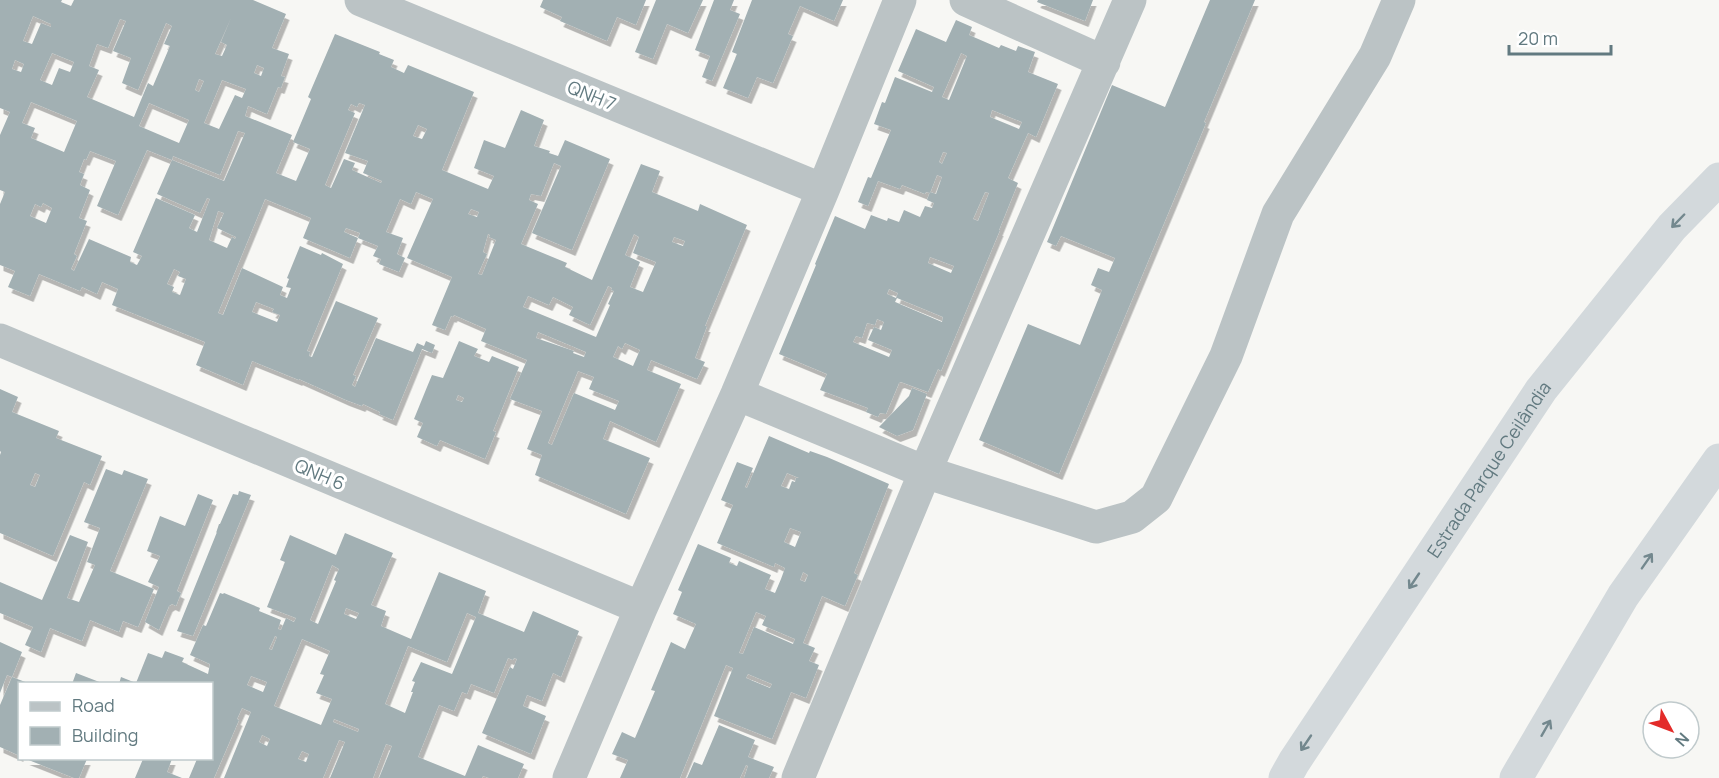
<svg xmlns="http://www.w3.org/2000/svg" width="1719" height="778" font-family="Manrope,sans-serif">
<defs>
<filter id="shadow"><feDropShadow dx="3.5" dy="6" stdDeviation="0" flood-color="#0004"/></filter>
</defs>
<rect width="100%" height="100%" fill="#f7f7f4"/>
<path fill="#a2b0b3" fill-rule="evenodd" filter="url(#shadow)" d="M0 0H62L61 2 71 6 74 0H253L286 14 272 48 289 54 281 76 285 77 281 88 278 87 267 114 248 106 245 116 292 135 276 173 296 181 310 149 293 142 311 99 308 97 335 34 380 52 379 54 394 60 391 67 404 73 408 65 474 92 442 170 488 189 494 176 474 168 484 140 505 148 521 110 544 120 534 146 550 151 549 153 558 156 565 140 610 159 572 250 532 233 561 166 554 163 541 196 531 194 529 200 538 204 521 244 567 263 565 267 592 280 641 164 660 171 652 192 698 211 700 204 747 225 705 326H707L695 358 705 362 697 379 651 360 647 370 681 384 656 442 610 421 603 439 650 458 626 514 535 475 542 455 527 449 542 411 510 399 527 360 481 341 486 329 454 315 453 317 451 316 445 330 432 325 452 277 407 258 433 199 416 192 411 204 400 199 386 232 403 238 397 254 405 258 399 272 379 264 381 259 373 256 378 246 358 238 360 233 346 228 344 232 358 238 350 258 303 238 311 218 265 199 218 313 223 315 242 268 283 287 280 295 287 298 291 288 286 287 289 279 287 278 300 246 321 255 322 253 343 264 307 351 310 352 309 356 312 357 336 301 378 318 353 375 356 376 352 385 355 387 376 338 413 352 417 343 424 346 426 341 435 345 432 353 422 349 393 420 379 414 380 412 363 404 362 406 346 400 299 379V380L252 361 243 385 196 365 205 342 112 305 118 289 102 282 97 294 82 287 80 291 39 274 30 296 8 287 15 271 0 265V204L5 192 0 190V135L10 112 0 108ZM33 16 51 24V27L41 23 32 44 23 41ZM231 18 221 42 227 45 222 56 215 54ZM120 19 126 21 113 51 131 58 122 83 138 90 166 23 172 26 164 44 170 46 153 86 148 83 134 117 87 97 99 70 89 66 97 44 108 48ZM52 53 74 62 70 72 59 68 52 85 40 80ZM15 60 24 64 21 72 12 69ZM257 65 264 68 261 76 254 73ZM199 79 204 81 199 92 195 90ZM222 80 246 89 242 98 235 95 219 129 204 123ZM31 102 77 121 64 152 31 138 35 128 22 123ZM149 103 189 120 179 143 139 126ZM359 103 365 105 345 153 368 161 363 173 382 181 381 183 352 170 355 163 344 159 331 188 325 185 355 113 348 110 351 104 357 107ZM418 125 427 129 422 139 413 136ZM238 131 245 133 224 181 172 160 157 194 200 213 207 198 210 199 197 232 189 228 195 215 156 198 133 252 142 256 137 265 130 262 131 257 89 239 74 271 71 269 77 256 74 254 87 221 79 218 90 190 80 185 84 174 79 172 84 159 86 160 90 151 116 161 97 206 118 215 147 150 172 160 173 156 220 175ZM43 203 52 208 46 223 30 216 35 204 41 207ZM471 209 479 212 477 217 468 214ZM218 211 224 213 217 228 236 237 235 239 232 237 227 248 209 240ZM488 234 490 235 489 237 496 240 482 275 478 274 487 254 483 252ZM634 234 639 237 633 253 656 262 643 292 630 287 640 262 625 255ZM674 237 685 241 683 246 672 242ZM174 269 180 272 178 276 186 279 180 295 172 292 174 287 167 284ZM608 286 612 288 611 290 614 291 608 304 610 305 596 337 523 307 528 296 549 305 553 297 573 307 569 315 590 325ZM256 302 274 309 272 312 280 315 277 322 252 312ZM538 332 586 352 584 357 573 353 574 351 536 338ZM625 343 640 350 633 366 613 357 618 346 622 349ZM578 371 594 377 589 389 619 401 615 410 574 393 552 445 548 443Z
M543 0H646L636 25 617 17 607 41 560 21 562 17 540 7Z
M656 0H703L688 33 667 24 653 59 635 52Z
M714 0H734L730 10 740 14 712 81 702 77 710 56 695 50Z
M752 0H843L834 21 800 6 788 34 793 36 773 83 757 77 748 98 723 88 737 54 732 52Z
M1038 0H1093L1085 21 1037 2Z
M1210 0H1255L1204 122 1206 123 1059 474 979 440 1028 324 1080 345 1102 290 1091 285 1098 268 1109 272 1115 258 1061 236 1056 246 1047 242 1112 85 1165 107Z
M956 20 972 27 969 35 999 48 1001 45 1016 51 1018 46 1035 52 1028 72 1058 84 1036 137 1028 133 1008 178 1018 183 999 230H1000L941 371 938 369 928 392 901 382 899 383 886 414 880 413 878 417 866 412 868 408 820 390 827 374 779 354 816 265 815 264 835 216 865 229 871 215 887 221 888 218 899 222 904 210 920 217 925 206 932 208 934 203 927 200 930 192 936 194 942 177 937 175 930 193 926 192 925 194 902 185 900 189 878 181 868 206 858 202 868 177 871 178 891 130 874 124 882 102 885 103 895 77 932 92 934 87 898 71 916 29 946 42ZM961 53 967 56 949 100 942 97ZM992 110 1022 122 1019 129 990 117ZM943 152 947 153 942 164 939 162ZM985 192 989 193 978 221 973 219ZM930 257 954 266 951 273 928 263ZM889 289 898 293 896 298 887 294ZM897 298 943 317 942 322 895 302ZM877 319 884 322 881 330 874 327 868 340 892 350 889 357 853 342 856 336 862 338 867 323 875 325Z
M459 341 478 349 474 356 489 362 492 356 519 367 493 431 496 432 485 459 440 440 437 446 417 437 423 423 414 419 427 387 432 375 443 378ZM458 395 464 398 462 402 456 400Z
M912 388 927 394 913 430 897 436 879 427 909 396Z
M0 389 18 397 12 412 59 431 56 438 102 456 90 485 84 482 53 556 0 533V455L1 452 0 451ZM35 473 40 475 35 487 30 485Z
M769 436 809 453 810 451 827 457 889 484 854 573 858 575 845 606 822 596 803 643 815 648 809 661 819 665 806 698 791 692 772 739 714 716 733 668 726 665 680 778H620L628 760 612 754 622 732 635 738 655 691 651 690 671 642 685 649 696 624 673 614 682 592 678 590 698 544 731 558 729 563 737 566 739 561 771 575 765 589 775 593 781 579 785 568 775 563 774 567 717 543 733 505 721 500 737 462 753 468 745 487 747 488ZM787 473 799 478H796L795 482 792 481 789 489 781 486ZM790 528 801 532 795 547 784 542ZM803 572 808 575 805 582 800 580ZM756 612 766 616 762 625 795 639 793 644 754 627 743 654 739 653ZM748 674 772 684 770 688 746 678Z
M106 469 122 475 124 470 148 479 110 571 154 589 138 627 123 621 119 632 90 620 82 641 50 628 41 652 25 645 33 627 0 613V582L42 600 70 535 88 542 67 598 79 602 95 565 87 562 100 528 84 522Z
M239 491 251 495 193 636 177 631 217 532 216 533 219 524H220L233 494 238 495Z
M198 494 213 500 177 591 181 593 176 606 172 604 169 606 159 630 145 622 159 587 148 582 160 556 147 551 160 516 185 526Z
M345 533 393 553 371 605 386 611 381 626 411 639 439 572 486 591 478 613 524 632 533 611 579 631 561 677 553 673 542 701 527 695 523 706 546 716 531 754 482 733 510 667 513 669 517 659 514 658 513 660 508 658 494 693 471 684 467 694 462 692 454 711 439 705 418 757 465 776 478 745 524 764 518 778H489L483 776 482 778H379L392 746 386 744 373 778H330L345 742 339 740 323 778H224L251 712 242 708 237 719 239 720 214 778H189L197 759H212V684H119L121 677 136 683 148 653 162 658 165 651 184 658 182 662 208 674 210 664 190 655 203 625 206 626 220 593 223 594 224 593 260 608 259 611 281 620 278 629 281 630 286 618 294 622 296 618 267 607 285 562 280 560 290 535 336 555ZM332 565 339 569 334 580 336 581 318 624 310 620ZM346 608 359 613 356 619 344 614ZM467 613 476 617 452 674 421 662 412 681 415 682 411 692H413L405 713 385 704 408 646 447 662ZM275 636 277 637 272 650 269 649ZM302 639 330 651 320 674 324 675 316 693 332 699 321 725 274 706ZM251 676 267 682 263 692 247 685ZM334 719 359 729 358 732 333 722ZM262 735 270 739 267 746 259 742ZM302 751 309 754 306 762 298 759Z
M0 642 22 652 12 677 7 675 0 693Z
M76 673 102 683V684H72Z
M12 677 28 683 20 684V756L0 747V705Z
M719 725 755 740 748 757 774 767 769 778H744L748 766 746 765 740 778H687L694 762 702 765Z
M26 759H87L79 778H74Z
M143 759H172L167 772 182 778H135Z"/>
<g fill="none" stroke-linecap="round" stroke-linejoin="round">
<path stroke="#bbc3c5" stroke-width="33" d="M361 0 823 190
M966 0 1104 62
M0 340 641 608
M737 394 925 472 1096 527 1132 517 1156 498 1226 356 1278 214 1375 56 1399 0
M569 778 641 608 737 394 823 190 900 0
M798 778 925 472 1130 0"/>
<g stroke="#d3d9dc" stroke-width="33">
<path id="s1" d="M1285 778 1294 762 1541 390 1672 227 1719 179"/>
<path d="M1516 778 1623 596 1719 460"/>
</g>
</g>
<defs><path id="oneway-shaft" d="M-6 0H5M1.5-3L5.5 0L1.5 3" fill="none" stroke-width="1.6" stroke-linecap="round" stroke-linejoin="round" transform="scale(1.5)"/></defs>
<g stroke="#73888e">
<use href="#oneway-shaft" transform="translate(1678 221) rotate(134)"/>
<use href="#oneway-shaft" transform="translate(1647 561) rotate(-55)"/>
<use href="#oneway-shaft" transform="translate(1414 581) rotate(124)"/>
<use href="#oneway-shaft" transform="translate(1546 728) rotate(-60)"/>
<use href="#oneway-shaft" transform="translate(1306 743) rotate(124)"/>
</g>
<g text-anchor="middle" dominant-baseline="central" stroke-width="6" stroke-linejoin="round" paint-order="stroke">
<g font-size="18" fill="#627a80" stroke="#fff">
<text transform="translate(592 95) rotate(22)">QNH 7</text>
<text stroke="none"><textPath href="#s1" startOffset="370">Estrada Parque Ceilândia</textPath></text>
<text transform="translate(320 474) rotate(23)">QNH 6</text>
</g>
</g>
<rect x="18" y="682" width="195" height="78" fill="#ffffff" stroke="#c0cacc" stroke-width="1.5"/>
<rect x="30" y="702" width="30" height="9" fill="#bbc3c5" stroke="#c0cacc" stroke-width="1.5"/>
<text x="72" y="712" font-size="18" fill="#627a80">Road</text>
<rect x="30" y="727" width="30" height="18" fill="#a2b0b3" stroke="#c0cacc" stroke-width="1.5"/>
<text x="72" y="742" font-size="18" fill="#627a80">Building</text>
<g transform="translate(1671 730) rotate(131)"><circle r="28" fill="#ffffff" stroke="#c0cacc" stroke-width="1.5"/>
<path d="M0-4.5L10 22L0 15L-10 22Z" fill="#e32b29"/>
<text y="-9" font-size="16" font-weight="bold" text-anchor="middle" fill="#627a80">N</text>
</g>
<path d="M1509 45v9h102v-9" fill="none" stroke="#627a80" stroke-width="3"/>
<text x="1518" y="45" font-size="18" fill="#627a80" stroke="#ffffff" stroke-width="4.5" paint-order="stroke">20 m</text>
</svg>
